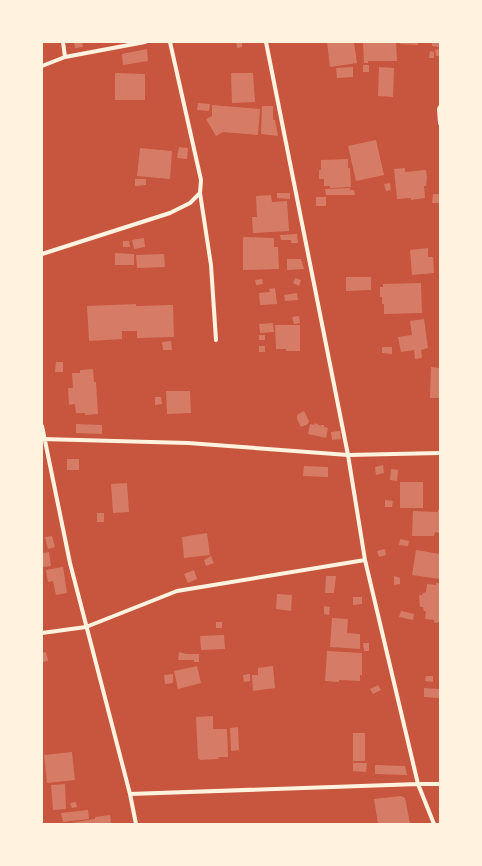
<svg xmlns="http://www.w3.org/2000/svg" width="482" height="866" font-family="'Roboto Condensed',sans-serif">
<rect width="100%" height="100%" fill="#c8553d"/>
<path fill="#d67c66" d="M74 42H82L83 47 75 48Z
M236 42H242V47L237 48Z
M327 42H354L357 63 330 67Z
M363 42H396L397 61H368V63H364Z
M400 42H418V45L400 44Z
M432 42H439V47L432 46Z
M147 49 148 61 123 65 122 54Z
M440 49V56H436L435 50Z
M430 51 434 52V58H429Z
M363 65H369V72H363Z
M353 67V77L337 78 336 68Z
M379 67 394 68 393 97 378 96Z
M115 73 145 74V100H115Z
M231 73H253L255 102 232 103Z
M198 103 210 104 209 111 197 110Z
M212 105 260 109 258 135 223 132 216 136 206 119 212 116Z
M262 106H273V120H275L278 136 261 134Z
M376 140 384 175 356 181 348 146Z
M179 147 188 148 187 159 177 158Z
M140 148 172 151 170 179 137 176Z
M348 159V168H350L351 187 330 188V186H324V179H319V170H321V160Z
M405 168V172L426 170 427 178 426 186H424L425 198 411 200V198L397 199 394 169Z
M135 179H146V185L135 186Z
M390 183 391 190 386 191 384 184Z
M350 188V190H354L355 195H326L325 189Z
M277 193H290V199L277 198Z
M433 194H440V203H432Z
M271 195 272 202 287 201 289 231 253 233 252 217H257L256 196Z
M316 197H326V206H316Z
M297 234 298 243H291V240H281L280 235Z
M243 237 274 238V247H278L279 269 243 270Z
M144 238 145 247 134 249 132 240Z
M123 241H129L130 247H123Z
M428 248V257H433L434 273 412 275 410 250Z
M115 253 134 254V265H115Z
M164 254 165 267 137 268 136 255Z
M287 259H301L304 269 287 270Z
M346 277H371V290L346 291Z
M295 278 301 280 299 286 293 283Z
M262 279 263 284 256 285 255 280Z
M421 283 422 313 384 314V304H382V297H380V287H383V284Z
M275 288 277 304 260 305 259 293 270 292 269 289Z
M297 293 298 300 285 301 284 295Z
M136 304V306L173 305 174 337 137 338V331H122V339L89 341 87 306Z
M299 316 300 323 294 324 292 317Z
M424 319 428 348 421 350 422 358 415 359 414 350 401 352 398 337 412 335 410 321Z
M273 323 274 332 260 333 259 324Z
M275 325H300V351H286V349H276Z
M259 335H265V340H259Z
M171 341 172 350H163L162 342Z
M259 346H265V352H259Z
M382 347H392V354L382 353Z
M56 362H63V372H55Z
M431 367 440 368V398H430Z
M93 369 94 382H96L98 414 85 415V413H76L75 404 69 405 68 388H73L72 373H80V370Z
M166 391H190L191 413 167 414Z
M155 397H161L162 404 155 405Z
M304 411 309 421 308 424 301 427 297 419V415Z
M315 423 321 426V425H324V427L328 428 326 438 308 434 310 424 314 425Z
M76 424 102 425V434L76 433Z
M340 431 341 439 332 440 331 432Z
M67 459H79V470H67Z
M383 465 384 473 376 475 375 467Z
M304 466 328 467V477L303 476Z
M391 469 398 470 397 481 390 480Z
M400 482H423V508H400Z
M127 483 129 512 113 513 111 484Z
M385 500 393 501 392 507H385Z
M438 510H440V533L435 532 434 536H412L413 511 438 512Z
M97 513H104V522H97Z
M207 533 210 555 184 558 182 537Z
M52 536 55 547 48 549 45 537Z
M400 539 409 541 408 546 399 545Z
M385 549 386 555 379 557 377 551Z
M416 550 440 554V579L412 575Z
M49 552 51 566 42 567V553Z
M211 556 214 563 206 566 204 560Z
M63 567 67 593 56 595 53 581 48 582 46 570Z
M194 570 197 579 188 583 184 574Z
M326 576H336L334 593H325Z
M394 576 400 578V584L394 585Z
M436 583H440V621L437 623 434 622V620L425 619 426 611H424L423 607H420L419 595H422L423 593 426 592 427 584 436 585Z
M277 594 292 595 291 611 276 609Z
M353 597H362V604L353 605Z
M324 606 330 607 329 615 324 614Z
M401 611 414 614 413 620 399 617Z
M332 618 348 619 347 633 360 634V649L330 647Z
M216 622H222V628H216Z
M224 635 225 649 201 650 200 636Z
M363 643H369V651H364Z
M327 651 362 653V675H360V681L339 680V682L325 681Z
M46 652 48 661 42 662V653Z
M179 652 186 654H199V662H194V660H178Z
M197 666 201 683 178 689 174 671Z
M273 666 275 688 253 691 252 675H258V668Z
M173 674V683L165 684 164 675Z
M250 674V681L244 682 243 675Z
M426 676H433V682L425 681Z
M378 685 381 690 373 694 370 689Z
M424 688 439 689V698L424 697Z
M213 716V729H227L228 757H219L218 759 200 760 198 758 196 717Z
M238 727 239 750 231 751 230 728Z
M353 733H365V761H353Z
M72 752 75 780 47 783 44 755Z
M353 763H367L366 772 353 771Z
M375 765 405 766 407 775 375 774Z
M65 784 66 809 53 810 51 785Z
M401 796 405 798 410 824H378L374 799Z
M76 802 77 807 72 808 70 803Z
M88 810 89 819 63 822 61 813Z
M110 815 111 824H64L95 819V817Z"/>
<g fill="none" stroke-linecap="round" stroke-linejoin="round">
<path stroke="#fff3e0" stroke-width="4" d="M63 42 65 57
M266 42 348 455 365 560 418 784 434 824
M42 66 65 57 145 42
M440 107 439 109 440 123
M200 193 211 265 216 340
M42 254 170 213 190 203 200 193 201 180 170 42
M42 426 70 563 130 794 136 824
M42 439 188 443 348 455 440 453
M42 633 86 627 177 591 365 560
M130 794 418 784H440"/>
</g>
<rect width="482" height="866" fill="none" stroke="#fff3e0" stroke-width="86"/>
</svg>
